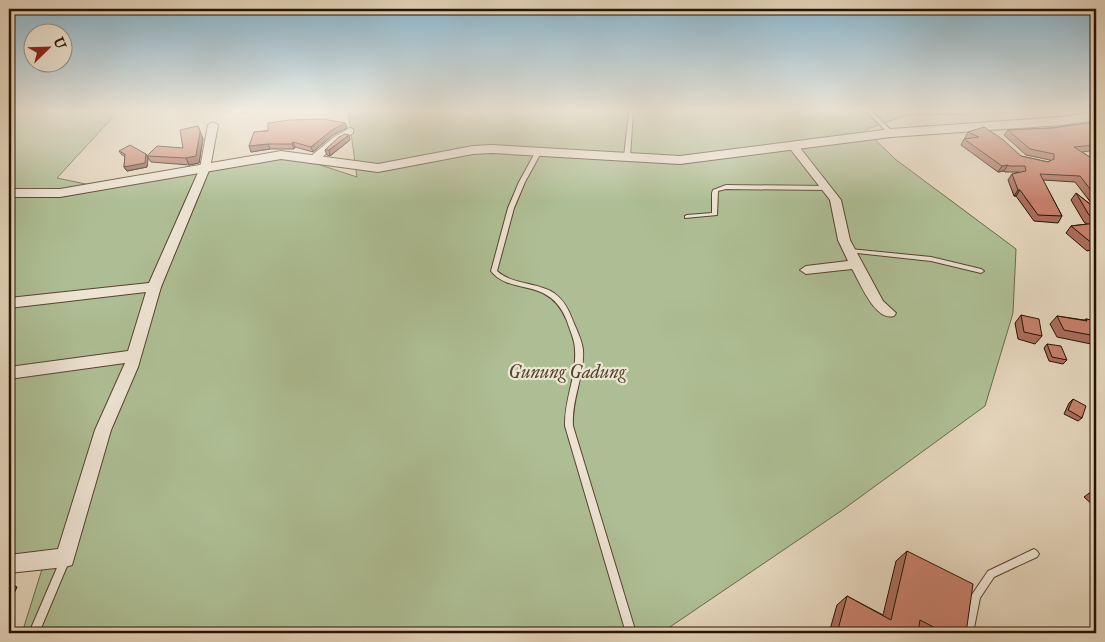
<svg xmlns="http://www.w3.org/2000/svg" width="1105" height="642" font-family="'IM FELL Great Primer',serif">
<rect width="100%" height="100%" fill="#e3d4ba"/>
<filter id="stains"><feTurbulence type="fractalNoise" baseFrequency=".004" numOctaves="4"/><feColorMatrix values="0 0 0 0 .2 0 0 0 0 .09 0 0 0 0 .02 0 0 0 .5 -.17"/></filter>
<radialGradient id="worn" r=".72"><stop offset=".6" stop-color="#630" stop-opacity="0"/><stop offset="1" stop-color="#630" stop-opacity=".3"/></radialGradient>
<path fill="#aebe94" stroke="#6b684a" d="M9 111H97L113 117 57 178 95 186 293 156 357 177 348 111H1030L1016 113 907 115 865 130 895 159 1016 249 1013 313 985 406 841 511 661 633H22L43 566 19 557 9 560Z"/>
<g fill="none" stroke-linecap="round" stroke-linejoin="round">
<defs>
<path id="service" d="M629 111H633L630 157 627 159 624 157Z
M866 111H871L893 132V134H889Z
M539 149 542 151 525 182 514 208 497 271C512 285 537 282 554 293 564 300 569 310 573 321 577 331 582 340 583 350 585 375 571 400 573 426L636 633H626L565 426C564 400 577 376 575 350 575 340 570 331 567 321 562 308 555 299 543 293 526 285 503 287 491 271L508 208 519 182 536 151Z
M726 185 827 186 830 188 827 190 726 189 718 191 717 215 685 218V216L687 215 712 213V193L713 190Z
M850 249 931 257 981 269 984 271 981 273 931 261 848 252 847 251 848 250Z
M1034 549 1037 551 1039 554 1037 557 994 577 980 598 973 633H963L971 596 988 571Z
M65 554 68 556 70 559 39 633H29L62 556Z"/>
<path id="minor" d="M213 122 218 125 210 168 161 287 138 367 111 430 72 565 65 567 9 573V555L58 549 95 430 125 363 9 379V367L128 351 146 292 9 308V298L149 283 200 168 208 125Z
M350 128 353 129V133L340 141 318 161H310L309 159 310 157 334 137Z
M793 143 797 144 841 200 850 240 883 301 896 313 894 316C875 322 860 282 852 269L806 274 800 270 806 266 848 261 838 240 830 200 788 146Z"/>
<path id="tertiary" d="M1096 112V120L1061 125 891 137 680 164 492 153 473 154 378 172 281 159 60 197H9V189H60L281 151 378 164 473 146 492 145 680 156 891 129 1061 117Z"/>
</defs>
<use href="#service" stroke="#57432e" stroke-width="2"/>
<use href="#minor" stroke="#57432e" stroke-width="2"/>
<use href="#tertiary" stroke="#57432e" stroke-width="2"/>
<use href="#service" fill="#ede3d2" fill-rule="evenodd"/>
<use href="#minor" fill="#ede3d2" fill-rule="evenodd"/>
<use href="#tertiary" fill="#ede3d2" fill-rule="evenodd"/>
<path stroke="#281300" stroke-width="3" stroke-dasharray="7 7" stroke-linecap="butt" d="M212 111H264"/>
</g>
<path fill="#aa6d5b" stroke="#281300" d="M1096 122V150L1082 152 1096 161V249L1087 251 1066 233 1071 226 1087 224 1084 222 1071 200 1076 193 1095 208 1075 182 1043 180 1062 216 1058 223 1034 221 1016 196H1014L1008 180 1012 174 1019 172H1005L1004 171 998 172 961 145 964 139H966L965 138 968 132 1021 156 1048 162 1050 160 1026 155 1004 135 1008 130 1052 128Z
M345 123 347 128 333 135 313 152 295 147 294 149H270L251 152 254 132Z
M198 126 203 139 199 163 189 165 151 162 147 156 183 148Z
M350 140 330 156 327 155 325 150Z
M119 151 146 154 148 158 147 167 127 171 124 167 125 157 121 154Z
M1021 315 1042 336 1035 344 1018 339 1015 323Z
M1057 316 1084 320 1086 319 1096 321V345L1057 337 1050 324Z
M1047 344 1067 360 1063 364 1049 361 1044 348Z
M1073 399 1082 418 1078 421 1064 414 1069 403Z
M1096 446V460L1092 458Z
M1096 488V508L1084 497Z
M907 551 966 633H829L837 605 847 596 883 615 896 561Z"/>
<path fill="#8b594a" stroke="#281300" d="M345 123 347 128 333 135 313 152 311 147 332 130Z
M198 126 203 139 199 163 189 165 186 158Z
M349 135 350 140 330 156 329 150Z
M293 142 295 147 294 149 292 144Z
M268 144 270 149 251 152 249 146Z
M146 154 148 158 147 167 127 171 124 167Z
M1008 165 1004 171 998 172 1002 166Z
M1018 190H1020L1016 196H1014Z
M9 582 17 587 9 605Z"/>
<path fill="#c67f6a" stroke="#281300" d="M323 119 345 123 332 130 311 147 293 142 292 144H268L249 146 254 132 268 131V123L289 120Z
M1096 122V145L1074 147 1096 161V171L1093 172 1096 176V197L1080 176 1040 174 1062 216 1038 215 1020 190H1018L1012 174 1026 171 1025 166H1009L1008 165 1002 166 964 139 979 137 968 132 984 127 1002 139 1021 156 1048 162 1054 159V154L1030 149 1008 130 1052 128Z
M198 126 200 132 196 156 186 158 147 156 157 146 183 148 180 130Z
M345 134 349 135 329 150H325L339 137Z
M130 145 146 154 145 163 124 167 125 154 119 151Z
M1076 193 1096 209V221L1089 215Z
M1096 223V243L1093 244 1071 226Z
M1021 315 1039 319 1042 336 1024 332Z
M1057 316 1087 321 1086 319 1096 321V336L1064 330Z
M1047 344 1061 346 1067 360 1052 357Z
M1073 399 1086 406 1082 418 1068 410Z
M1096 488V493L1093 490Z
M907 551 973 584 966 633H945L920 620 918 633H837L847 596 891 620Z"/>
<linearGradient id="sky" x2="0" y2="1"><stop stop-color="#87b6d0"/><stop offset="0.55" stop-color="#f2ece0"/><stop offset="1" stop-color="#f2ece0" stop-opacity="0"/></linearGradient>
<rect width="1105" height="201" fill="url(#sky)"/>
<g text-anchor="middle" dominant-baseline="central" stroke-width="4.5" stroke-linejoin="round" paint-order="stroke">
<g font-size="18" font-style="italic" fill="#50462c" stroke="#ede3d2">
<text x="567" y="372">Gunung Gadung</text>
</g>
</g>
<rect width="1105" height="642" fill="none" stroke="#e3d4ba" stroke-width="30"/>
<rect x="10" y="10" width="1085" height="622" fill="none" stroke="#281300" stroke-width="2.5"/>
<rect x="15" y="15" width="1075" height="612" fill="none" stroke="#281300"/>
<g transform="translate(48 48) rotate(67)"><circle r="24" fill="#ede3d2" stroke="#9e907e"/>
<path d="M0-4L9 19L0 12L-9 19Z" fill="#8f2418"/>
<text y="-8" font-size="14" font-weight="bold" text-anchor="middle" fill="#281300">U</text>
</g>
<rect width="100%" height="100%" filter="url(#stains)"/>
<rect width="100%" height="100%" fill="url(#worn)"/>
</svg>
